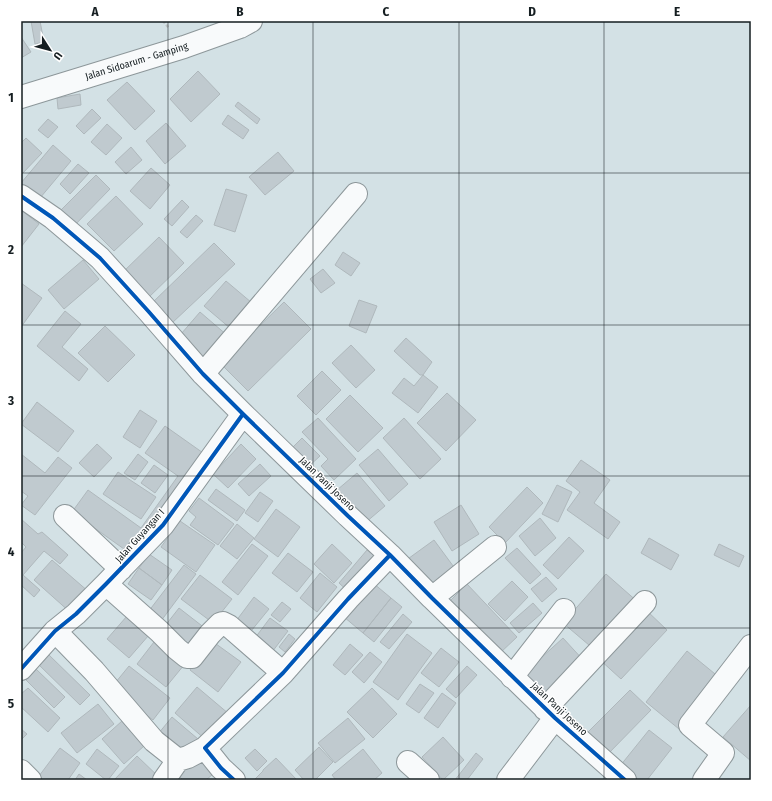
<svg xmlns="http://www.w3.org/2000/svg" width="772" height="801" font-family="'Fira Sans Condensed',sans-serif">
<rect width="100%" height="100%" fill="#d3e1e5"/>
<path fill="#c0cacf" stroke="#afb8bc" d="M31 21H40L44 42 35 44Z
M21 37 31 52 21 58Z
M198 71 220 94 191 122 170 99Z
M127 82 155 111 135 130 107 100Z
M80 94 81 105 58 109 57 98Z
M238 102 260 119 257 124 235 106Z
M92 109 101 118 84 134 76 126Z
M228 115 249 130 243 139 222 124Z
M48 119 58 127 48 138 38 130Z
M166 123 186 146 165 164 146 141Z
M107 124 122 138 106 155 91 142Z
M26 138 42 153 21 175V143Z
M53 145 71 161 35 204 21 192V183Z
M131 147 142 160 126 174 115 162Z
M278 152 294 171 265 195 249 177Z
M78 164 89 173 70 194 60 184Z
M151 168 170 185 150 209 130 191Z
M96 175 110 189 70 230 56 215Z
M226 189 247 195 235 232 214 225Z
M116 196 143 224 114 251 87 224Z
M182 200 189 207 172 226 164 219Z
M21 210 39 224 21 247Z
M196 215 203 221 187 238 180 232Z
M159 237 184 263 147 299 122 273Z
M214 243 235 264 172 323 152 303Z
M343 252 360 263 351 276 335 265Z
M83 260 99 279 64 309 48 290Z
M323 269 335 283 321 293 310 279Z
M226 281 258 308 237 334 204 306Z
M21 283 42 298 21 327Z
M359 300 377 306 366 333 349 326Z
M284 302 311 329 248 391 221 364Z
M65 311 81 324 62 347 88 369 79 381 37 346Z
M200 312 228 336 203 365 175 341Z
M105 326 135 355 108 382 78 353Z
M406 338 432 362 423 375H420L394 351Z
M351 345 375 370 356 388 332 363Z
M322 371 341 390 316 415 297 396Z
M423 375 438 387 418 413 392 393 404 378 414 386Z
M447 393 476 420 446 451 417 423Z
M350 395 383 428 358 452 326 419Z
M37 402 74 431 58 452 21 424Z
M140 410 157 421 140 448 123 437Z
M318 418 356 459 334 480 321 466 328 459 302 432Z
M404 418 441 459 420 479 383 438Z
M165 426 206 455 131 554 72 512 88 490 141 528 178 476 145 453Z
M302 438 320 456 308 467 291 449Z
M97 444 112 458 94 477 79 463Z
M241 444 256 459 228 488 213 474Z
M378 449 408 484 389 501 359 465Z
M21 454 45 473 58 457 72 468 35 515 21 505 28 496 21 491Z
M138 454 148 462 135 480 124 473Z
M581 460 610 480 594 503 620 522 608 539 567 510 580 492 566 481Z
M260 464 271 476 249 496 238 484Z
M154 465 168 475 155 493 141 483Z
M118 472 156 497 141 519 103 494Z
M357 473 385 506 365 523 337 490Z
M557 485 572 492 558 522 542 514Z
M527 487 543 503 505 543 489 527Z
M216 489 245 510 237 521 208 500Z
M260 492 273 501 258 522 245 513Z
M199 498 234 524 218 545 190 525 196 517 189 511Z
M461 505 479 534 452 551 434 522Z
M276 509 300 527 278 557 254 539Z
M540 518 556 538 535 556 519 536Z
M21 519 38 534 42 532 68 555 60 564 44 551 23 575 40 590 34 597 21 585V553L26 547 21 542Z
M180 521 215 545 196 572 161 547Z
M237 524 254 538 237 559 220 546Z
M569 537 584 551 558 579 543 565Z
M649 538 679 555 671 570 641 553Z
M434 540 459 574 430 595 405 561Z
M252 544 268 556 238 595 222 582Z
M332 544 352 563 334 583 314 564Z
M719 544 744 556 739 567 714 555Z
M517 548 541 574 530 584 505 558Z
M367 550 380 560 351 594 339 583Z
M288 553 313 572 297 592 272 573Z
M149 554 172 570 162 585 139 568Z
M52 560 89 592 71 613 34 580Z
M184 565 196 574 158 625 145 616Z
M139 568 162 585 151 600 128 584Z
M320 573 337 587 317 612 300 598Z
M606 574 639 603 596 651 563 623Z
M200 575 232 599 213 623 181 599Z
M546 577 557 589 542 602 531 589Z
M512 581 528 597 505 621 488 604Z
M373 583 391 598 363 633 344 617Z
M467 584 517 637 499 654 449 602Z
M254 597 269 609 247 636 233 625Z
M391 598 402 607 374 642 363 633Z
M282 602 291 609 280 622 271 615Z
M533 603 542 613 519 633 510 623Z
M179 608 206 629 188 652 161 631Z
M645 609 667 630 621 679 599 659Z
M403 614 412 622 389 649 380 642Z
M127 616 149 635 129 658 107 639Z
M270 618 288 631 269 656 252 642Z
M289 634 295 639 285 652 279 647Z
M407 634 432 653 398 700 373 682Z
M563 638 585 662 541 702 519 678Z
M212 641 241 662 218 692 190 670Z
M154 642 184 665 166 687 137 664Z
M350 644 363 655 345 675 333 665Z
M441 648 459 662 439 687 421 673Z
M687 651 720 678 679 729 646 702Z
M370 652 382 662 364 683 352 672Z
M48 654 90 695 80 705 38 664Z
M129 666 170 698 153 720 111 688Z
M467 666 477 675 456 698 446 689Z
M36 669 65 697 54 708 26 680Z
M420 684 434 693 419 713 406 704Z
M197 687 229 714 206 740 175 713Z
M28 688 60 718 48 732 21 707V694Z
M372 688 397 714 373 738 347 712Z
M630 690 651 710 606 756 585 735Z
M442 693 456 703 438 728 424 718Z
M98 704 114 724 77 753 61 733Z
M751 705V761L723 737Z
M172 717 198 739 184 755 158 734Z
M348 718 365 739 335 763 318 743Z
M122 721 144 746 124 764 102 739Z
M21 729 27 734 21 740Z
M649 730 672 748 647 780H637L620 766Z
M443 737 464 760 443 780 422 757Z
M319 747 333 762 315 780H304L295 770Z
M60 748 80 763 68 780H36Z
M97 749 119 766 108 780H106L86 764Z
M255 749 267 761 257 771 245 758Z
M363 749 382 773 374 780H336L332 775Z
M476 753 483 759 467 780H455Z
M137 756 162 780H114Z
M198 757 213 774 206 780H183L178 775Z
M276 758 297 780H254L263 771V770Z
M79 774 87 780H75Z"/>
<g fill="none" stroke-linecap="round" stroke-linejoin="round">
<defs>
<path id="minor" d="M21 196 53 218 100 258 149 312 203 374 243 414 348 516 390 555 432 598 555 718 625 780
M203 374 356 194
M65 516 121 569
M106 584 159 631 177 649 187 657H192L210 634 220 624 223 623 229 626 283 673
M432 598 495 547
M55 631 94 671 154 741 178 760 188 757 205 748
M21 669 55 631 76 614 106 584 163 525 243 414
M512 677 564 610
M545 709 645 602
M408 762 428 780
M21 771 30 780
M164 780 178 760
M234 780 221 768 205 748 283 673 348 599 390 555
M508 780 555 718
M704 780 723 753 690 725 751 646"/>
<g id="major">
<path id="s1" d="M21 97 184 47 240 27 251 21"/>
</g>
</defs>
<use href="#minor" stroke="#8d979a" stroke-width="24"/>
<use href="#major" stroke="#8d979a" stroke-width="24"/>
<path stroke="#bac0c2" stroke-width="2.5" stroke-dasharray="3 2" stroke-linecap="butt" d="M163 21 169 28"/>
<use href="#minor" stroke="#f8fafb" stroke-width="22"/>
<use href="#major" stroke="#f8fafb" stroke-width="22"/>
<defs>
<path id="cycleway" d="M21 196 53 218 100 258 149 312 203 374 243 414 348 516 390 555 432 598 555 718 625 780
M21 669 55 631 76 614 106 584 163 525 243 414
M234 780 221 768 205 748 283 673 348 599 390 555"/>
</defs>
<use href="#cycleway" stroke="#fff" stroke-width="6"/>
<use href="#cycleway" stroke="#0057b8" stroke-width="4"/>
</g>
<path fill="none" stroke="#151e21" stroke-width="1" stroke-opacity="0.55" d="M168 21V780M313 21V780M459 21V780M604 21V780M21 173H751M21 325H751M21 476H751M21 628H751"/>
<g text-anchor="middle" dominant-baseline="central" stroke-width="3" stroke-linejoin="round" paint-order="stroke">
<g font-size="10" fill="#151e21" stroke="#fff">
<text stroke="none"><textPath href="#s1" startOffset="121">Jalan Sidoarum - Gamping</textPath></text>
<text transform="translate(327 484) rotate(44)">Jalan Panji Joseno</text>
<text transform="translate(140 536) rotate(-48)">Jalan Guyangan I</text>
<text transform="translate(559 709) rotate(43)">Jalan Panji Joseno</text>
</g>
</g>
<rect width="772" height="801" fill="none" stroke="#ffffff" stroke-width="44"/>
<g transform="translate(50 50) rotate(126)" stroke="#ffffff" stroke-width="3" paint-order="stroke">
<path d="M0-3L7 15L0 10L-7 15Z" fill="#151e21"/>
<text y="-6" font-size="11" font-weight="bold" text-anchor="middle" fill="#151e21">U</text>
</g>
<rect x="22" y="22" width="728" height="757" fill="none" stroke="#151e21" stroke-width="1.5"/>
<g font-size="13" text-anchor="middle" font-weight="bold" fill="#151e21">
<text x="95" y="16">A</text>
<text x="240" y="16">B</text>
<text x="386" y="16">C</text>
<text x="532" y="16">D</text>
<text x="677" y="16">E</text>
<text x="11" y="102">1</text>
<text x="11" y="254">2</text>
<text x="11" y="405">3</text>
<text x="11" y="556">4</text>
<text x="11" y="708">5</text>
</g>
</svg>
